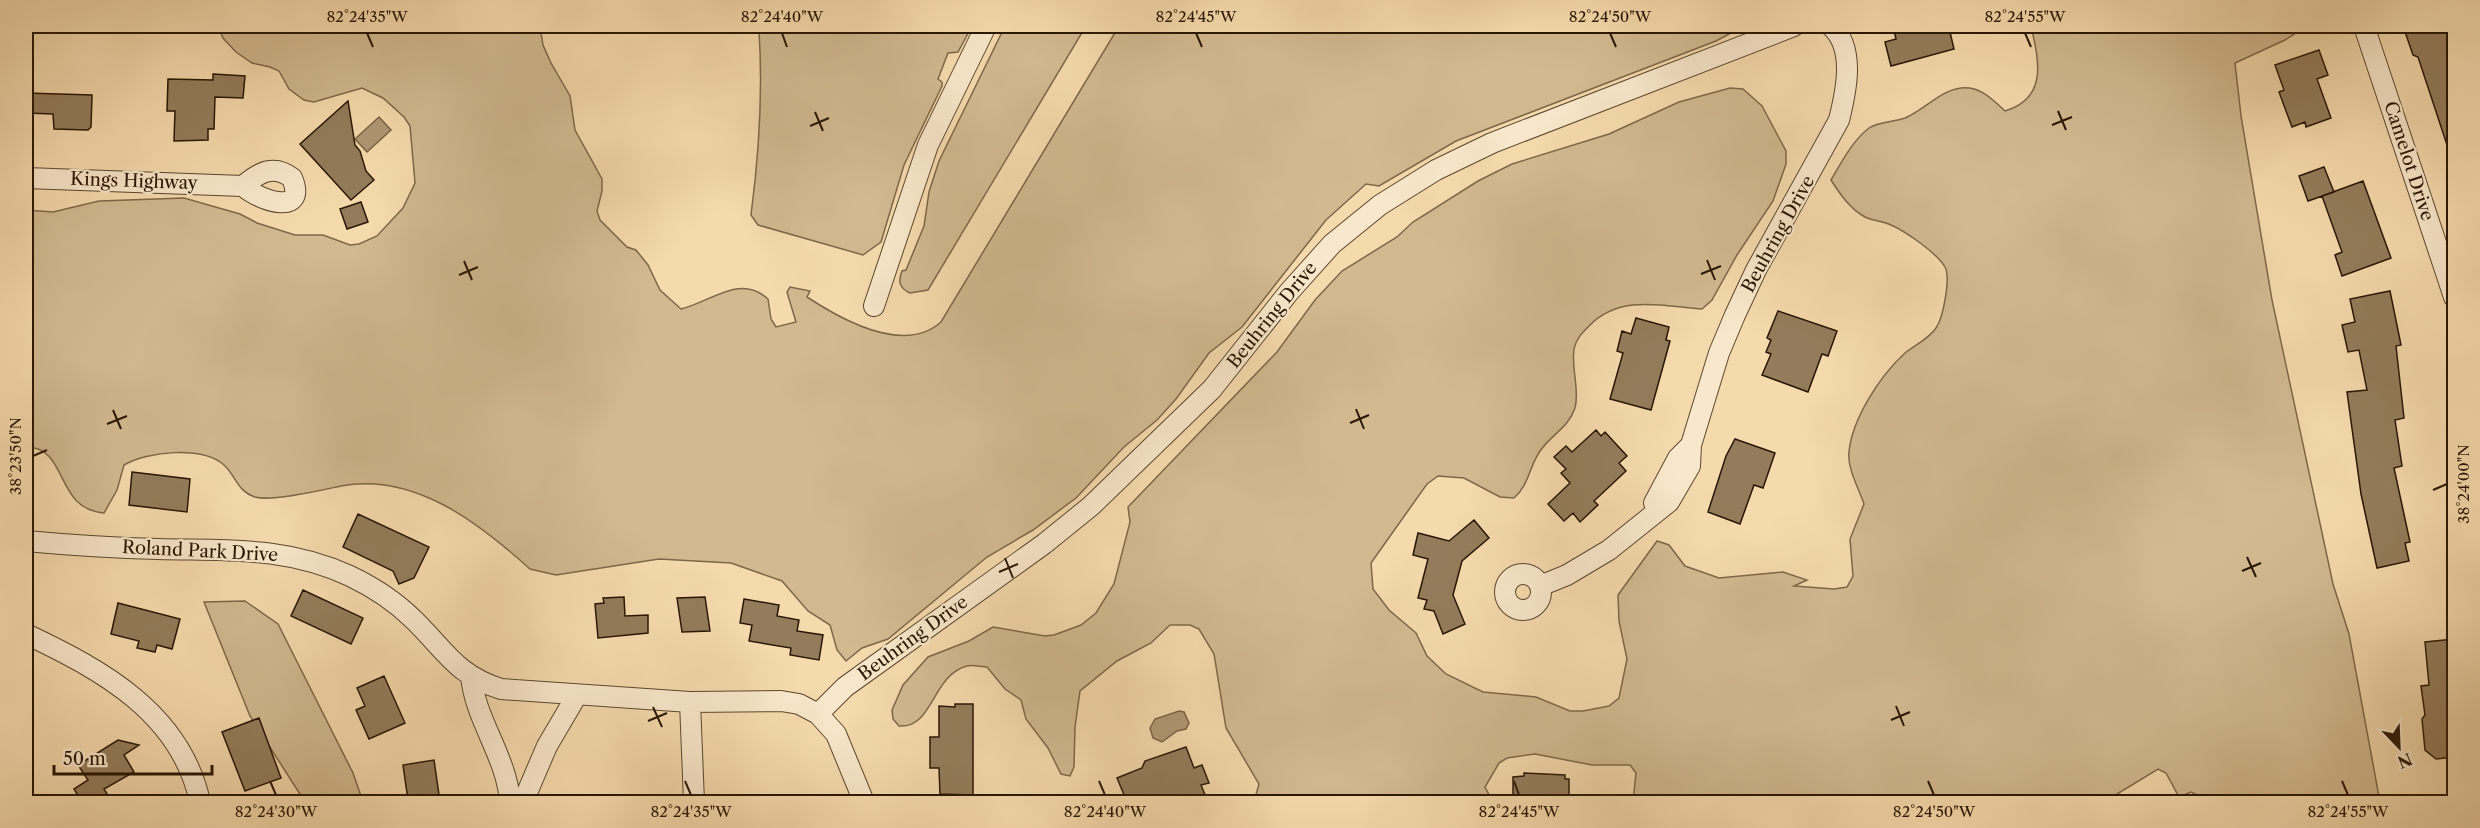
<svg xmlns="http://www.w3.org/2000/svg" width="2480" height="828" font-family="'Libre Caslon Text',serif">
<rect width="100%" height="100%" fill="#f5daad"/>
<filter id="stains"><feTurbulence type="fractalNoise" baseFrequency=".00333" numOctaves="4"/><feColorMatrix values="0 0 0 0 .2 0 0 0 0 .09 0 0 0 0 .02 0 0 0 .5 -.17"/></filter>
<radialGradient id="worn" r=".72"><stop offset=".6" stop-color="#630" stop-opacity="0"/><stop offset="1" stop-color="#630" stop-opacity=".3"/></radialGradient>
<path fill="#d2b990" stroke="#7e6849" stroke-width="1.5" d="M200 26H540L543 45 551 63 570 96 575 130 602 179V191L597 211 600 220 627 247 636 250 648 265 660 290 681 309C711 302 740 273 768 299L771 319 776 327 796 322 787 292 790 287 810 291 807 297C842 320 904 355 941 322L1119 26H1744L1716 41 1456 141 1379 186 1366 184 1326 220 1242 327 1209 353 1176 399 1157 420 1124 447 1076 498 1033 530 987 557 888 639 862 648 846 661 837 650 830 625 808 611 782 581 731 563 659 559 556 575 530 569C479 523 414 472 341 486 322 490 272 502 255 497 237 491 236 476 224 465 203 446 147 451 124 465L117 490 104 513C54 509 69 447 26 447V210L53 212 99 201 184 198 240 214 257 223 295 235H323L350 245 359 244 377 236 403 208 415 183 410 126 404 117 383 98 362 88 314 102 304 100 289 89 279 71 270 67 252 63 236 52 223 38 219 29Z
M761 26H972L958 52 948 53 938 79 942 82V86L904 165 881 242 863 255 758 225 751 215C759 154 763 92 759 31Z
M1005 26H1086L928 290 910 293C899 288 898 281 902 271L906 270 924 226 929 192 939 161Z
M2031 26H2307L2285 40 2235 63 2241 116 2272 300 2333 584 2349 634 2380 802H2213L2191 792 2179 797 2166 773 2158 769 2104 802H1633L1636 773 1630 765H1592L1535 754 1507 758 1499 763 1485 787 1493 802H1254L1259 784 1226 728 1214 654 1199 629 1190 625H1170L1151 643 1117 661 1080 691 1075 727 1074 767 1070 776 1061 774 1048 748 1026 719 1021 700 1005 689 987 667C981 667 973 664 967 666 932 675 933 729 899 726L893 719 892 710 903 685 928 657 969 641 993 627 1045 636 1054 635 1081 625 1096 613 1114 584 1130 522 1128 507 1277 352 1315 300 1342 271 1397 237 1413 222 1478 181 1512 164 1609 134 1679 102 1730 88 1743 89 1762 106 1786 151V164L1773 201 1737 255 1712 300 1702 309C1662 306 1620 294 1589 326 1582 333 1576 339 1574 349 1571 369 1580 390 1575 408 1569 427 1551 435 1540 451 1529 467 1529 485 1514 498L1500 497 1464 478 1438 476 1427 484 1371 563 1373 589 1389 610 1416 633 1427 656 1446 674 1483 692 1536 697 1570 711H1583L1609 706 1619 698 1627 659 1619 621 1618 595 1657 541 1669 545 1685 566 1719 578 1783 572 1807 580 1794 586 1834 589 1847 587 1853 576 1850 539 1864 504C1859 489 1847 468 1849 452 1852 419 1880 376 1904 354 1913 346 1929 339 1936 328 1943 318 1951 278 1945 267 1937 253 1905 231 1891 225 1883 221 1873 221 1865 217 1850 209 1840 194 1831 180 1841 163 1853 140 1869 128 1878 122 1894 122 1905 118 1923 111 1941 90 1961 88 1980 86 1992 99 2005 111 2048 98 2039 61 2031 26Z
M245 601 278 624 353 773 363 802H305L250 716 204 602Z"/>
<path fill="#b09773" stroke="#7a6346" stroke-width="1.5" d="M379 117 391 130 367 152 355 139Z
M1179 711 1184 712 1189 723 1186 729 1177 731 1162 742 1153 738 1150 728 1155 719Z"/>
<path fill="#937c5b" stroke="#291602" stroke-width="1.5" d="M1893 26H1933L1934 31 1949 28 1954 49 1891 66 1885 42 1896 39Z
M2403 26H2451L2454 37V156L2451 157 2418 57 2413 55Z
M2319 50 2328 75 2317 79 2331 118 2306 127 2305 122 2292 127 2279 92 2284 90 2275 65Z
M213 74 245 76 243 98 215 97 214 129H208V140L174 141 175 111H167L168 79 213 80Z
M26 93 92 95 91 127 88 130 54 129 53 114 26 113Z
M348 101 355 145 360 151 366 171 374 180 351 200 300 144Z
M2324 167 2334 192 2308 201 2299 176Z
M2363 181 2391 258 2342 276 2335 255 2342 252 2322 196Z
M361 202 368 222 347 229 340 209Z
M2390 291 2401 345 2396 346 2404 418 2395 420 2402 466 2394 468 2410 542 2405 543 2409 561 2377 568 2361 494 2347 392 2367 390 2359 350 2348 352 2342 325 2355 322 2350 299Z
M1778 311 1837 331 1828 356 1822 354 1808 392 1762 375 1771 354 1766 352 1771 340 1767 338Z
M1636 318 1669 327 1666 340 1670 341 1651 410 1610 399 1623 353 1617 351 1622 331 1631 334Z
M1596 430 1601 436 1605 432 1627 456 1619 463 1626 471 1594 501 1598 505 1580 522 1573 513 1564 521 1548 504 1570 483 1561 473 1566 469 1554 457 1566 446 1572 452Z
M1735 439 1775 453 1763 488 1754 485 1740 524 1708 512 1726 456Z
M132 472 190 479 187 512 129 505Z
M358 514 429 547 414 578 399 584 393 571 343 547Z
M1474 520 1489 538 1462 561 1453 595 1465 624 1443 634 1434 611 1424 609 1427 600 1418 598 1428 559 1413 555 1418 533 1449 541Z
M303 590 363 618 351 644 291 616Z
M624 597 625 616 648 615V633L598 638 595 604 604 603 603 598Z
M705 597 710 631 682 632 677 598Z
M744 599 779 605 777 616 799 620 797 631 823 635 819 660 790 655 791 648 749 641 752 625 740 623Z
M118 603 180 619 172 649 157 645 155 652 137 648 139 641 111 634Z
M2454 639V757L2436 759 2425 750 2422 719 2425 715 2421 686 2429 685 2425 642Z
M384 676 405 723 369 739 356 710 365 706 357 688Z
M955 704H973V795L940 794 939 768H930V737H939V706L955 707Z
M259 718 281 778 245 791 222 732Z
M118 740 139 745 124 755 134 772 104 789 112 802H82L74 789 88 780 78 765Z
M1186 747 1194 768 1202 765 1209 783 1201 785 1208 802H1127L1117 778 1142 768 1145 761Z
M434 760 439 795 408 800 403 765Z
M1524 773 1565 775V779H1569V796H1565L1564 802 1523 801V798H1513V777L1524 776Z"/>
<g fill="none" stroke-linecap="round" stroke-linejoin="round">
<defs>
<path id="street" d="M2364 26 2454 297
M26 178 243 186C261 202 308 216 292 178 274 164 259 172 243 186
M874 306 928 145 986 26
M1654 503 1678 458 1691 445
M26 541C69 545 114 548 158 549 227 551 285 546 350 576 373 587 395 601 414 620 445 650 456 675 501 689L690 702 781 701 799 704 818 714 836 734 864 802
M1505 592a18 18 0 1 1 36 0a18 18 0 1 1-36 0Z
M1540 586 1567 575 1609 550 1669 502 1690 466 1691 445 1719 353 1735 315 1756 270 1839 120C1846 92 1856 48 1831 26
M26 634C102 670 181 713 200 802
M471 676C475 720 507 757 510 802
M690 702 694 802
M818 714 845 687 1044 544 1091 506 1212 389 1289 292 1332 244 1380 205 1436 170 1492 143 1794 26
M523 802 547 746 577 695"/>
</defs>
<use href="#street" stroke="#5c472d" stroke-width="22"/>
<use href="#street" stroke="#f8e7ca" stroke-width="20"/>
</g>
<path fill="none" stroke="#291602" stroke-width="2" d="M367 33 373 47M782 33 787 47M1196 33 1202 47M1610 33 1616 47M2025 33 2031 47M2058 111 2066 130M815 112 823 131M2052 125 2072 117M810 126 829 118M1707 260 1715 280M464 261 472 280M1701 274 1721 266M459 275 478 267M1356 409 1364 429M113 410 121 429M1350 423 1369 415M107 424 127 416M33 456 47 450M2433 490 2447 484M2247 557 2256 577M1005 558 1013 578M2242 571 2261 563M999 572 1018 564M1896 706 1904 726M653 707 662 727M1891 720 1910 712M648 721 667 713M270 781 276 795M685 781 691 795M1099 781 1105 795M1514 781 1519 795M1928 781 1934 795M2342 781 2348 795"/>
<g text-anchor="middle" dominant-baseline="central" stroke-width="4.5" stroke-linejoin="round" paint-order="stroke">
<g font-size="18" fill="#291602" stroke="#f8e7ca">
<text transform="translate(2409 161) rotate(72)">Camelot Drive</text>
<text transform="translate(134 181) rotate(2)">Kings Highway</text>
<text transform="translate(1778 234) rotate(-61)">Beuhring Drive</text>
<text transform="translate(1272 315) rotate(-51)">Beuhring Drive</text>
<text transform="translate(200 551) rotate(3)">Roland Park Drive</text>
<text transform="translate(913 638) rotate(-36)">Beuhring Drive</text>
</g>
</g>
<rect width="2480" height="828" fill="none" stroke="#f5daad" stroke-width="66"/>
<g transform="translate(2399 747) rotate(157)" stroke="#f8e7ca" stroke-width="4.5" paint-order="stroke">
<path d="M0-4.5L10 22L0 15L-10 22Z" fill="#291602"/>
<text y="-9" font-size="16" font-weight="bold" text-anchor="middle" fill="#291602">N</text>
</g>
<path d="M54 765v9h158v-9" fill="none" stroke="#291602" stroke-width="3"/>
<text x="63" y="765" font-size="18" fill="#291602" stroke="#f8e7ca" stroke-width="4.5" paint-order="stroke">50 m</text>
<rect x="33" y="33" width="2414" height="762" fill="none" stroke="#291602" stroke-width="2"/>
<g font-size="15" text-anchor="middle" fill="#291602">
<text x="367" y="22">82°24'35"W</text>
<text x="782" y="22">82°24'40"W</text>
<text x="1196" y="22">82°24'45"W</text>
<text x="1610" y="22">82°24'50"W</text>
<text x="2025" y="22">82°24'55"W</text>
<text transform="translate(16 456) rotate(-90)" y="5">38°23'50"N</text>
<text transform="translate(2464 484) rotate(-90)" y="5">38°24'00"N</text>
<text x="276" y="817">82°24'30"W</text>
<text x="691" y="817">82°24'35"W</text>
<text x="1105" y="817">82°24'40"W</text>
<text x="1519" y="817">82°24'45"W</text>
<text x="1934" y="817">82°24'50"W</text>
<text x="2348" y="817">82°24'55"W</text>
</g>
<rect width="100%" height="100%" filter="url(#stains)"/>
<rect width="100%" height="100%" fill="url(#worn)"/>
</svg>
